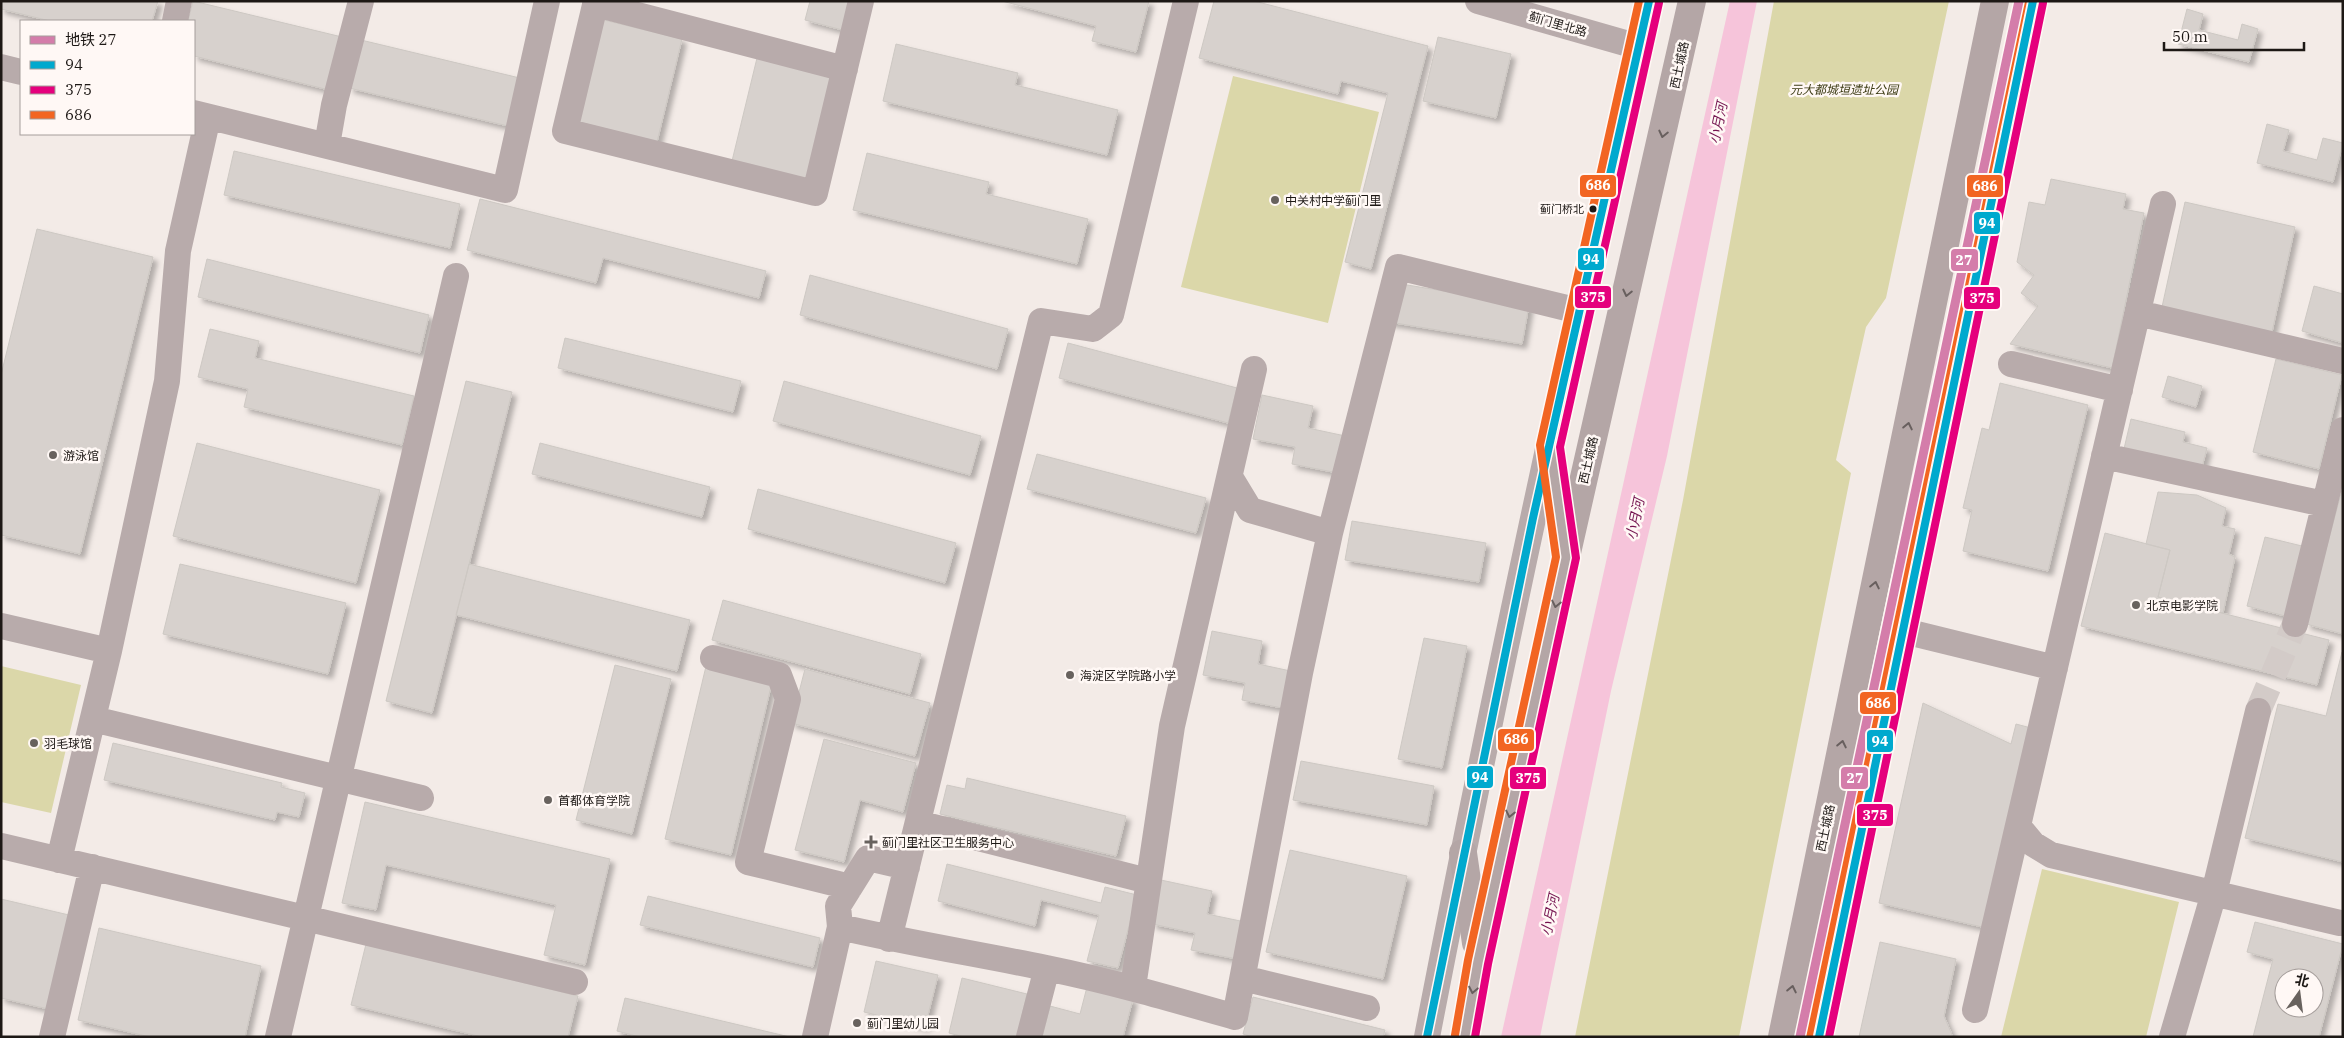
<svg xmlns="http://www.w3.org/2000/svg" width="2344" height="1038" font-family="'IBM Plex Serif','Noto Sans SC',serif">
<defs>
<filter id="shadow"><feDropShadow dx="4.5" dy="4.5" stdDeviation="2.5" flood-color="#0004"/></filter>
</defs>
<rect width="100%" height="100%" fill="#f3ebe7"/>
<path fill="#dbd7a9" d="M1774 1H1949L1886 298 1866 327 1836 460 1851 473 1739 1037H1575L1683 500Z
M1233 76 1379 112 1328 323 1181 287Z
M1 666 81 685 51 813 1 802Z
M2042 869 2179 902 2146 1037H2001Z"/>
<path fill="#f6c4da" d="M1730 1H1757L1667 456 1611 691 1540 1037H1501Z"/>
<path fill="#d7d1cd" stroke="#cdc8c3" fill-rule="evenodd" filter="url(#shadow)" d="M1 1H158L152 21H50L1 9Z
M193 1 342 37 329 90 194 56V21H188Z
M810 1H853L846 31 805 20Z
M1002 1H1149L1136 52 1092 41 1096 26Z
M1214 1H1254L1428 46 1371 269 1345 262 1388 93 1341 81 1338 94 1199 58Z
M2187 9 2203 14 2199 30 2238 40 2242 24 2258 29 2249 62 2178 44Z
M600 19 682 39 657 142 575 121Z
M1438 37 1511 54 1496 118 1423 101Z
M361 40 524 79 512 127 349 88Z
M896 44 1018 73 1015 85 1118 110 1107 155 883 101Z
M757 58 839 79 814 181 732 161Z
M2267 124 2289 130 2283 151 2317 160 2323 138 2343 143 2333 182 2257 163Z
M234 151 460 204 450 248 224 195Z
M867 153 989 182 986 194 1088 219 1077 264 853 210Z
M2051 179 2126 194 2123 209 2144 213 2112 368 2010 344 2038 306 2021 293 2034 275 2017 262 2029 202 2045 205Z
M480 199 766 271 759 298 603 258 596 283 467 250Z
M2185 202 2295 227 2272 332 2162 307Z
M37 229 153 257 80 554 1 535V375Z
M207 259 429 315 420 353 198 297Z
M810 275 1008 329 997 369 800 315Z
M1395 283 1529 305 1522 344 1389 322Z
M2314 286 2343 294V343L2302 331Z
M210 329 259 341 255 358 414 396 402 445 244 407 248 389 198 377Z
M565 338 741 381 733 412 558 368Z
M1068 343 1237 388 1228 423 1059 378Z
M2276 359 2342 375 2319 469 2253 452Z
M2168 376 2202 386 2196 407 2162 397Z
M466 381 512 392 432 713 386 701Z
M784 381 981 436 970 475 773 421Z
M2000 383 2088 405 2048 571 1963 551 1972 510 1963 508 1982 428 1989 430Z
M1262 395 1313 406 1308 428 1350 437 1343 474 1292 464 1295 447 1253 439Z
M2131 419 2185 432 2183 442 2207 448 2201 471 2123 453Z
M197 443 380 490 356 583 173 536Z
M540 443 710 487 702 517 532 474Z
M1037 454 1206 498 1196 533 1027 489Z
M2343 486V634L2306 624Z
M758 489 956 543 945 583 748 529Z
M2158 492 2197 495 2226 508 2222 526 2235 529 2229 554 2235 557 2223 613 2158 597 2170 550 2146 544Z
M1352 521 1486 543 1479 582 1345 560Z
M2105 533 2170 550 2158 597 2329 640 2317 685 2081 626Z
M2265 537 2302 546 2285 616 2247 606Z
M180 564 346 603 328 674 163 634Z
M469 564 690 620 677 671 456 615Z
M723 600 921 654 910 694 712 640Z
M1212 631 1262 641 1258 664 1300 673 1292 710 1242 700 1245 683 1203 675Z
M1424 638 1467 646 1442 768 1398 759Z
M2342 652H2343V862L2245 838 2278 704 2326 716Z
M707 662 773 678 731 855 665 839Z
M615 665 671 679 632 834 576 820Z
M805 669 930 703 915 756 791 723Z
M1923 703 2011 744 2016 724 2031 728 1982 927 1879 903Z
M824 739 916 763 903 812 860 800 844 862 795 850Z
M113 743 282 783 281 787 305 793 299 817 277 812 275 820 104 780Z
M1301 761 1434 786 1427 825 1293 800Z
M967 778 1126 816 1116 856 940 814 947 785 965 789Z
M365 802 610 859 585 965 544 955 556 905 386 865 376 910 342 903Z
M1290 850 1407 876 1383 979 1266 952Z
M947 864 1101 903 1105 887 1137 895 1118 968 1087 961 1099 915 1041 900 1035 926 938 901Z
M1161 880 1212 891 1207 914 1250 923 1242 960 1191 950 1195 933 1152 924Z
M648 896 820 938 813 967 640 925Z
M1 899 69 915 48 1009 1 998Z
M2255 922 2343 944 2319 1037H2253L2273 959 2247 952ZM2284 978H2314V1008H2284Z
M99 928 261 966 245 1037H150L78 1020Z
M1880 942 1956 959 1944 1016 1953 1037H1859Z
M366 944 578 996 568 1037H482L351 1005Z
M876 961 938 975 925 1027 864 1012Z
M962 978 1027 994 1017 1037H964L949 1033Z
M1087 987 1133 999 1123 1037H1042L1050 1006 1080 1014Z
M1253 997 1385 1030 1383 1037H1253L1243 1034Z
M625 998 790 1037H640L617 1031Z"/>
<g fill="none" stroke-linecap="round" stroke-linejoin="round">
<path stroke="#d3cbc8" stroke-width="26" stroke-dasharray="26 13" stroke-linecap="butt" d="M2258 711 2295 624"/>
<path stroke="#b8abab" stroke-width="26" d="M596 1 565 131 815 193 861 1
M1478 1 1639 47
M595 4 845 69
M175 21 179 1
M1 67 21 72
M194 113 505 190 547 1
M327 145 334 105 361 1
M2138 313 2343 361
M2011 364 2120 390
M2104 456 2324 504
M1230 477 1250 510 1330 533
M2295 624 2343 430
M1 626 109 651
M1904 631 2055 668
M713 658 779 675 788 699 748 862 850 887
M93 719 421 798
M918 823 1148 881
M2018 826 2033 844 2051 855 2340 923
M1 846 575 982
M59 860 109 651 167 381 178 251 208 117
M840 927C909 943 978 954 1046 968 1110 981 1172 999 1235 1017L1300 673 1330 533 1398 267 1579 311
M889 939 1041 321 1093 329 1111 315 1186 1
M1243 978 1367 1008
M1133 987 1172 726 1254 369
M1975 1010 2163 204
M52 1037 92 867
M278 1037 456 276
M815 1037 840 927 838 906 868 858 907 867
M1029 1037 1047 968
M1427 1037C1494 690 1569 345 1649 1
M1819 1037 2033 1
M2172 1037 2214 893 2258 711"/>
<path stroke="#b4a6a6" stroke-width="28" d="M1550 447 1564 542
M1463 853 1476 943
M1465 1037 1478 962 1566 557 1692 1
M1782 1037 1995 1"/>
<defs>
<path id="bus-1" d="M1427 1037 1533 518 1649 1
M1819 1037 2033 1"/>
<path id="bus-2" d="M1475 1037 1488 964 1576 558 1560 447 1659 3
M1829 1037 2043 3"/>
<path id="bus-3" d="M1455 1035 1468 960 1556 557 1540 445 1639 1
M1809 1035 2023 1"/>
</defs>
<use href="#bus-1" stroke="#fff8f5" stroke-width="11"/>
<use href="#bus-2" stroke="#fff8f5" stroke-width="11"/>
<use href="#bus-3" stroke="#fff8f5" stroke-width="11"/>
<use href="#bus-1" stroke="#00a9ce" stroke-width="8"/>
<use href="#bus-2" stroke="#e5007d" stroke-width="8"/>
<use href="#bus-3" stroke="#f26522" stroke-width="8"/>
<defs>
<path id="metro-1" d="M1800 1037 2019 1"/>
</defs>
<use href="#metro-1" stroke="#fff8f5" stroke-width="12"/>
<use href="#metro-1" stroke="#d47daa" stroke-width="9"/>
</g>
<defs><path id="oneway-chevron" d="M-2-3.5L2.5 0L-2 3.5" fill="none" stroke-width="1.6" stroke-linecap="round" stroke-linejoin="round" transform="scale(1.25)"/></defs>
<g stroke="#685f5e">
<use href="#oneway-chevron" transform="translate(1663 134) rotate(103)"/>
<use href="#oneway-chevron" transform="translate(1627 293) rotate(103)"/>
<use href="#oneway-chevron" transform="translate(1908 426) rotate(-78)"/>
<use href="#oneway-chevron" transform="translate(1875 585) rotate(-78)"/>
<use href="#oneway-chevron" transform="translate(1556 604) rotate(102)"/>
<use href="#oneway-chevron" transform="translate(1842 744) rotate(-78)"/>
<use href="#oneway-chevron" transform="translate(1510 814) rotate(102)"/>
<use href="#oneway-chevron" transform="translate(1792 989) rotate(-78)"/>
<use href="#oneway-chevron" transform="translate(1473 990) rotate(101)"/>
</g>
<g fill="#68625e" stroke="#fff8f5" stroke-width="2">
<circle cx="1275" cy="200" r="5"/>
<circle cx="53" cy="455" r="5"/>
<circle cx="2136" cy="605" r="5"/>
<circle cx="1070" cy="675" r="5"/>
<circle cx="34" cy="743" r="5"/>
<circle cx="548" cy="800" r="5"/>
<path d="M868.5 834.5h5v5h5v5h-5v5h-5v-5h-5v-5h5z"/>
<circle cx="857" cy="1023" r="5"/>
</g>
<circle fill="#1d1815" stroke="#fff8f5" stroke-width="2" cx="1593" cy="209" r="4.5"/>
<g text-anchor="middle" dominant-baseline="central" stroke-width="5" stroke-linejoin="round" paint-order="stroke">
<g font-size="11" fill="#1d1815" stroke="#fff8f5" text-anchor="end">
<text x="1584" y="209">蓟门桥北</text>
</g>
<g font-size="12" fill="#1d1815" stroke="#fff8f5">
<text transform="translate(1558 24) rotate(16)">蓟门里北路</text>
<text transform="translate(1679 65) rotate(-78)">西土城路</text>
<text transform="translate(1588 460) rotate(-77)">西土城路</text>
<text transform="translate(1825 828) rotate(-78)">西土城路</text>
</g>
<g font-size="12" font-style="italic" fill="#3c3b14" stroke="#fff8f5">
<text x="1844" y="89">元大都城垣遗址公园</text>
</g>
<g font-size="12" fill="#1d1815" stroke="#fff8f5" text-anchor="start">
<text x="1285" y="200">中关村中学蓟门里</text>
<text x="63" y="455">游泳馆</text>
<text x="2146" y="605">北京电影学院</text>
<text x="1080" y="675">海淀区学院路小学</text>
<text x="44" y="743">羽毛球馆</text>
<text x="558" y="800">首都体育学院</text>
<text x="882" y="842">蓟门里社区卫生服务中心</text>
<text x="867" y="1023">蓟门里幼儿园</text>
</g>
<g font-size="14" font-style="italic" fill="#751450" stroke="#fff8f5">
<text transform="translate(1718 123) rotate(-78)">小月河</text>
<text transform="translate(1635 519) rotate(-78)">小月河</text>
<text transform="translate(1550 915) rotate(-78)">小月河</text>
</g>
</g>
<g stroke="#fff8f5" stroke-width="2">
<rect x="1579" y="174" width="38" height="24" rx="5" fill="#f26522"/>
<rect x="1966" y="174" width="38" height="24" rx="5" fill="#f26522"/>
<rect x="1973" y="211" width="28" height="24" rx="5" fill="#00a9ce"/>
<rect x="1577" y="247" width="28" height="24" rx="5" fill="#00a9ce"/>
<rect x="1950" y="248" width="29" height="24" rx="5" fill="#d47daa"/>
<rect x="1574" y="285" width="38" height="24" rx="5" fill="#e5007d"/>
<rect x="1963" y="286" width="38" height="24" rx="5" fill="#e5007d"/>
<rect x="1859" y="691" width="38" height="24" rx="5" fill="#f26522"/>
<rect x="1497" y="728" width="38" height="24" rx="5" fill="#f26522"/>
<rect x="1866" y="729" width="28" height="24" rx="5" fill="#00a9ce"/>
<rect x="1466" y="765" width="28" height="24" rx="5" fill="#00a9ce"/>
<rect x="1840" y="766" width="29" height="24" rx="5" fill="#d47daa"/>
<rect x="1509" y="766" width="38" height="24" rx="5" fill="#e5007d"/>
<rect x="1856" y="803" width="38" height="24" rx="5" fill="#e5007d"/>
</g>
<g font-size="14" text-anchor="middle" font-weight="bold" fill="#fff">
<text x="1598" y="190">686</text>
<text x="1985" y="191">686</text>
<text x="1987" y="228">94</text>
<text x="1591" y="264">94</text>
<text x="1964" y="265">27</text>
<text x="1593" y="302">375</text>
<text x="1982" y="303">375</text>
<text x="1878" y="708">686</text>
<text x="1516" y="744">686</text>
<text x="1880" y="746">94</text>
<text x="1480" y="782">94</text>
<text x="1855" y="783">27</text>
<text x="1528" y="783">375</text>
<text x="1875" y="820">375</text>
</g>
<rect width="2344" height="1038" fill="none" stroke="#1d1815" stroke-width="5"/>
<rect x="20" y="20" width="175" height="115" fill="#fff8f5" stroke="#a59e9b"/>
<rect x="30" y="36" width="25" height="8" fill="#d47daa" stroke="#a59e9b"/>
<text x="65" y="45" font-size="15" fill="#1d1815">地铁 27</text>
<rect x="30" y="61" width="25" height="8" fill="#00a9ce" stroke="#a59e9b"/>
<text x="65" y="70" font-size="15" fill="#1d1815">94</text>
<rect x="30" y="86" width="25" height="8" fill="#e5007d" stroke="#a59e9b"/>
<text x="65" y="95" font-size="15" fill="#1d1815">375</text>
<rect x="30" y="111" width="25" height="8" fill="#f26522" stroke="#a59e9b"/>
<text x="65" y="120" font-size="15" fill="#1d1815">686</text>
<g transform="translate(2299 993) rotate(14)"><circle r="24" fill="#fff8f5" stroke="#a59e9b"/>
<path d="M0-4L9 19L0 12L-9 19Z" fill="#68625e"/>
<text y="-8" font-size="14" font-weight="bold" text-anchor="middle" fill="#1d1815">北</text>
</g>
<path d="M2164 42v8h140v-8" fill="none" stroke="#1d1815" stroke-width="2.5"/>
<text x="2172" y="42" font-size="15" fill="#1d1815" stroke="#fff8f5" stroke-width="4" paint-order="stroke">50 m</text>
</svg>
